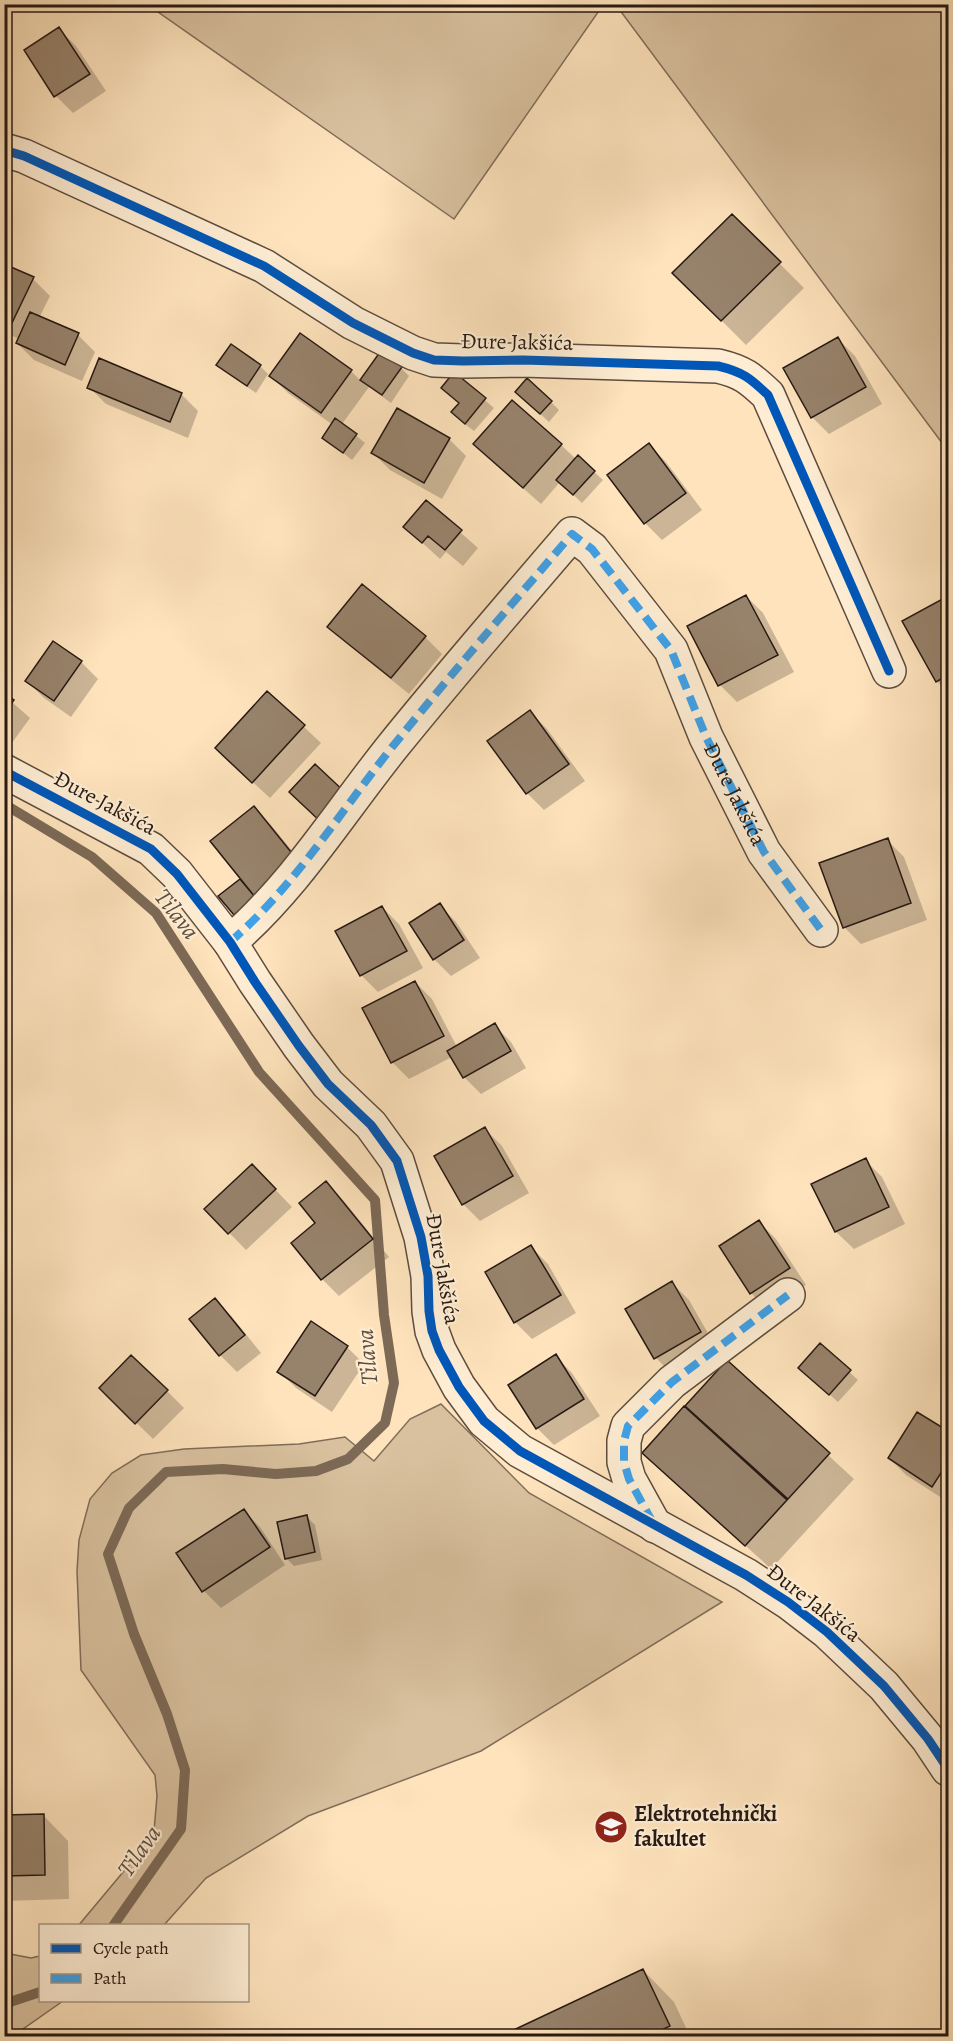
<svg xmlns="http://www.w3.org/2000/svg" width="953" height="2041" font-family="Alegreya,serif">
<rect width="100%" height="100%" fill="#fee3bc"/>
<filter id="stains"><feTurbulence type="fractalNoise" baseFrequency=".00333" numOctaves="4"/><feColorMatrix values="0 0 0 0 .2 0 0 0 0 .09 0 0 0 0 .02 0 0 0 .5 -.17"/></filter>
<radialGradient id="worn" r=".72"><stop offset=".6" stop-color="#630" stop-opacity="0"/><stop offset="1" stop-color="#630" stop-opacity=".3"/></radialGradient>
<path fill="#d9c19f" stroke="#806d59" stroke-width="1.5" d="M148 5H603L454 219Z
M616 5H948V451Z
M441 1404 529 1493 722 1602 481 1751 308 1816 206 1878 164 1925 78 1926 134 1859 154 1831 157 1796 155 1775 81 1670 77 1571 79 1540 90 1499 112 1473 141 1455 184 1449 299 1444 345 1437 374 1461 410 1419Z
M5 1953 31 1958 40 1956V2000L63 2001 13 2036H5Z"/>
<path fill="#0003" d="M59 29 76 46 106 91 73 113 56 96 26 51Z
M732 216 804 288 746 345 674 273Z
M4 265 33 279 50 296 39 318 78 335 95 352 82 381 34 360 17 343 19 339 4 332Z
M838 339 855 356 882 404 829 434 812 417Z
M380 354 401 368 409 376 391 403 369 387 342 424 365 443 352 460 324 438 333 425 288 393 271 376 351 371 361 381Z
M218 365 260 366 268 374 256 393 227 373Z
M454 374 494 408 474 431 461 421 460 404 443 388Z
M89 387 181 394 198 411 188 438 106 404Z
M525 400 551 402 559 410 549 422Z
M449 439 466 456 442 499 390 470 373 453Z
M561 445 576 459 578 457 603 480 582 503 560 482 541 504 492 461Z
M649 445 666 462 702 510 662 540 645 523Z
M426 502 478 548 463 566 446 552 440 559 405 527Z
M746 596 763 613 794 672 737 702 720 685Z
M948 598V692L937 681 904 622Z
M329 627 425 637 442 654 409 694 346 643Z
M53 643 81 662 98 679 71 717 44 698 27 681Z
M268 693 321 743 270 798 234 765Z
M4 695 30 718 4 754Z
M530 712 547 729 585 781 544 810 527 793 489 741Z
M254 808 271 825 315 879 252 931 221 896 242 879Z
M887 840 904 857 927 920 861 944 844 927Z
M439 905 456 922 480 958 451 976 434 959 411 923Z
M382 907 399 924 423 968 378 992 361 975Z
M415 982 432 999 457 1047 494 1025 511 1042 526 1068 481 1094 464 1077 452 1057 409 1079 392 1062Z
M485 1129 502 1146 529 1193 480 1221 463 1204Z
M865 1160 882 1177 905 1224 854 1249 836 1232 813 1185Z
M269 1183 292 1207 246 1250 206 1209Z
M326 1183 343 1200 389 1257 339 1296 322 1279 293 1243 317 1224Z
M759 1222 776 1239 806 1285 768 1310 751 1293Z
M531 1247 548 1264 576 1313 532 1339 515 1322Z
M672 1283 689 1300 717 1349 673 1375 656 1358 627 1309Z
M215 1300 232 1317 261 1353 237 1372 220 1355Z
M311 1323 347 1347 364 1364 332 1412 296 1388 279 1371Z
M820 1345 858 1380 838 1402 809 1376Z
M555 1356 572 1373 600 1416 554 1445 537 1428Z
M727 1362 854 1479 771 1569 644 1453Z
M101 1388 167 1391 184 1408 153 1439Z
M918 1414 948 1433V1502L906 1475 889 1458Z
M243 1510 260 1527 285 1565 221 1608 204 1591Z
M307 1517 315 1525 322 1560 294 1566 286 1558Z
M44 1816 68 1841 69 1899 4 1901V1817Z
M643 1970 674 2002 690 2036H504Z
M739 2032 743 2036H729Z"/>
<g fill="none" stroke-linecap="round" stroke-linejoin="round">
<path stroke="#7c6956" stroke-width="10" d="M4 804 92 857 156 913 259 1072 375 1200 384 1315 394 1383 385 1423 348 1459 316 1471 276 1474 223 1469 166 1472 129 1508 108 1554 134 1634 167 1714 185 1770 181 1829 113 1926
M4 2004 40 1992"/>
</g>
<path fill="#97826b" stroke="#271913" stroke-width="1.5" d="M59 27 90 74 54 97 24 50Z
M732 214 781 262 721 321 672 273Z
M4 264 34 277 10 327 4 324Z
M30 312 79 333 65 365 16 343Z
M300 333 352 370 321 413 269 376Z
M838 337 866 387 811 418 783 368Z
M231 344 261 365 247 386 216 365Z
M380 352 402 367 382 395 360 380Z
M99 358 182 393 170 422 87 388Z
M454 372 486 398 465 424 451 412 459 403 441 388Z
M527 378 552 401 540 414 515 392Z
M512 400 562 444 523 488 473 444Z
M397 408 450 438 424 483 371 453Z
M335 418 357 434 343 453 322 438Z
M649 443 686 493 644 524 607 475Z
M578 455 595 471 573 495 556 480Z
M426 500 462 530 445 550 428 536 422 543 403 527Z
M362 584 426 636 391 678 327 627Z
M746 595 778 655 718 686 687 626Z
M948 596V675L936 682 902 621Z
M53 641 82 661 54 701 25 681Z
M267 691 305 725 252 783 215 748Z
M4 693 14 700 4 714Z
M530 710 569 764 526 794 487 741Z
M315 764 349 796 322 823 289 792Z
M254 806 299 862 255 897 210 841Z
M888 838 911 903 843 928 819 863Z
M240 879 255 897 234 915 218 896Z
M440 903 464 940 433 960 409 923Z
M382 906 407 951 360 976 335 931Z
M415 981 444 1036 391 1063 362 1008Z
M495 1023 511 1051 463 1078 447 1051Z
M485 1127 513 1176 462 1205 434 1156Z
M866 1158 889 1207 835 1232 811 1184Z
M252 1164 276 1189 228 1234 204 1209Z
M326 1181 373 1239 321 1280 291 1243 315 1223 299 1203Z
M759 1220 790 1268 750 1294 719 1246Z
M531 1245 561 1295 514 1323 485 1272Z
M672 1281 701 1332 654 1359 625 1309Z
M215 1298 245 1335 219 1356 189 1319Z
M311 1321 348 1346 315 1396 277 1372Z
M820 1343 851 1370 829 1395 798 1368Z
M556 1354 584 1399 536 1429 508 1385Z
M131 1355 168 1390 135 1424 99 1388Z
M727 1360 830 1453 788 1499 685 1406Z
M684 1406 787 1500 745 1546 642 1453Z
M917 1412 948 1431V1462L932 1487 888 1458Z
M244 1509 270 1547 202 1592 176 1553Z
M307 1515 315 1552 285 1559 277 1522Z
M44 1814 45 1875 4 1876V1815Z
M643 1969 670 2026 649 2036H501Z"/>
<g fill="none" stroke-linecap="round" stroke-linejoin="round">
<defs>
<g id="minor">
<path d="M4 150 24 156 264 266 353 323 413 353 434 360 463 361 523 360 718 366C743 372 750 378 768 395L889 671"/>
<path d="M4 771 151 849 177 874 230 942 255 982 299 1046 328 1084 371 1125 397 1161 421 1237 428 1276 429 1311 432 1331 439 1350 459 1387 484 1421 520 1451 746 1575 788 1602 827 1632 884 1686 928 1739 948 1769"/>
<path id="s1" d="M230 942C295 886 340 812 393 746 451 674 512 604 572 534L592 549 671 650 706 737 764 852 821 930"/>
<path d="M655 1526 629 1479 624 1462V1441L628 1426 672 1382 788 1295"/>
</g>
</defs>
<use href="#minor" stroke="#5d4c3d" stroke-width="36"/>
<use href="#minor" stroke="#feedd3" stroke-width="33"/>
<path stroke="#3ea2ea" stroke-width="8" stroke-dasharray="15 8" stroke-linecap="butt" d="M230 942C295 886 340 812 393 746 451 674 512 604 572 534L592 549 671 650 706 737 764 852 821 930
M653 1523 629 1479 624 1462V1441L628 1426 672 1382 788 1295"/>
<defs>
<path id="cycleway" d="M4 150 24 156 264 266 353 323 413 353 434 360 463 361 523 360 718 366C743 372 750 378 768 395L889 671
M4 771 151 849 177 874 230 942 255 982 299 1046 328 1084 371 1125 397 1161 421 1237 428 1276 429 1311 432 1331 439 1350 459 1387 484 1421 520 1451 746 1575 788 1602 827 1632 884 1686 928 1739 948 1769"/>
</defs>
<use href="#cycleway" stroke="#feedd3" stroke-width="13"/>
<use href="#cycleway" stroke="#0057b8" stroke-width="9"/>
</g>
<defs>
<symbol id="university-disc" viewBox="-11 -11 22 22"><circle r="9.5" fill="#8f2418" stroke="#feedd3"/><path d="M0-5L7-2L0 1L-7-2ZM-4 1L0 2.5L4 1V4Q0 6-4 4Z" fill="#fff"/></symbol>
</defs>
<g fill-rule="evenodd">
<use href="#university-disc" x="592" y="1808" width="38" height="38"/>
</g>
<g text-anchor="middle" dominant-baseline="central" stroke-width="4.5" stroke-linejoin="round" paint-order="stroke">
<g font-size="22" fill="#271913" stroke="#feedd3">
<text transform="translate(517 342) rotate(1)">Đure Jakšića</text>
<text stroke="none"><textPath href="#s1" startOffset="844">Đure Jakšića</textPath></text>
<text transform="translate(105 803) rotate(28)">Đure Jakšića</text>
<text transform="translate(443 1269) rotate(80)">Đure Jakšića</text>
<text transform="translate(814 1603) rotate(38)">Đure Jakšića</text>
</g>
<g font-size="22" font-weight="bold" fill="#271913" stroke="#feedd3" text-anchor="start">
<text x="634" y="1814">Elektrotehnički<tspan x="634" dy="25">fakultet</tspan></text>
</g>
<g font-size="24" font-style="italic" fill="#604e40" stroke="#feedd3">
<text transform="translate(177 914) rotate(52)">Tilava</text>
<text transform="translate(367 1357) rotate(-95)">Tilava</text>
<text transform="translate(139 1851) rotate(-55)">Tilava</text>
</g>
</g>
<rect width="953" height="2041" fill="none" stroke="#fee3bc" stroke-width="24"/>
<rect x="6" y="6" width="941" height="2029" fill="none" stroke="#271913" stroke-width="3"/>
<rect x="12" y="12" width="929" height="2017" fill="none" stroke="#271913" stroke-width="1.5"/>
<rect x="39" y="1924" width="210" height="78" fill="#feedd3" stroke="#a89886" stroke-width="1.5"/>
<rect x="51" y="1944" width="30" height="9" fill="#0057b8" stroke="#a89886" stroke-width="1.5"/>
<text x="93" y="1954" font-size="18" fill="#271913">Cycle path</text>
<rect x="51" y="1974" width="30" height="9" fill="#3ea2ea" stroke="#a89886" stroke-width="1.5"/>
<text x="93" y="1984" font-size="18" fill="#271913">Path</text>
<rect width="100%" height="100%" filter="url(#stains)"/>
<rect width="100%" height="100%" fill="url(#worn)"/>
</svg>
